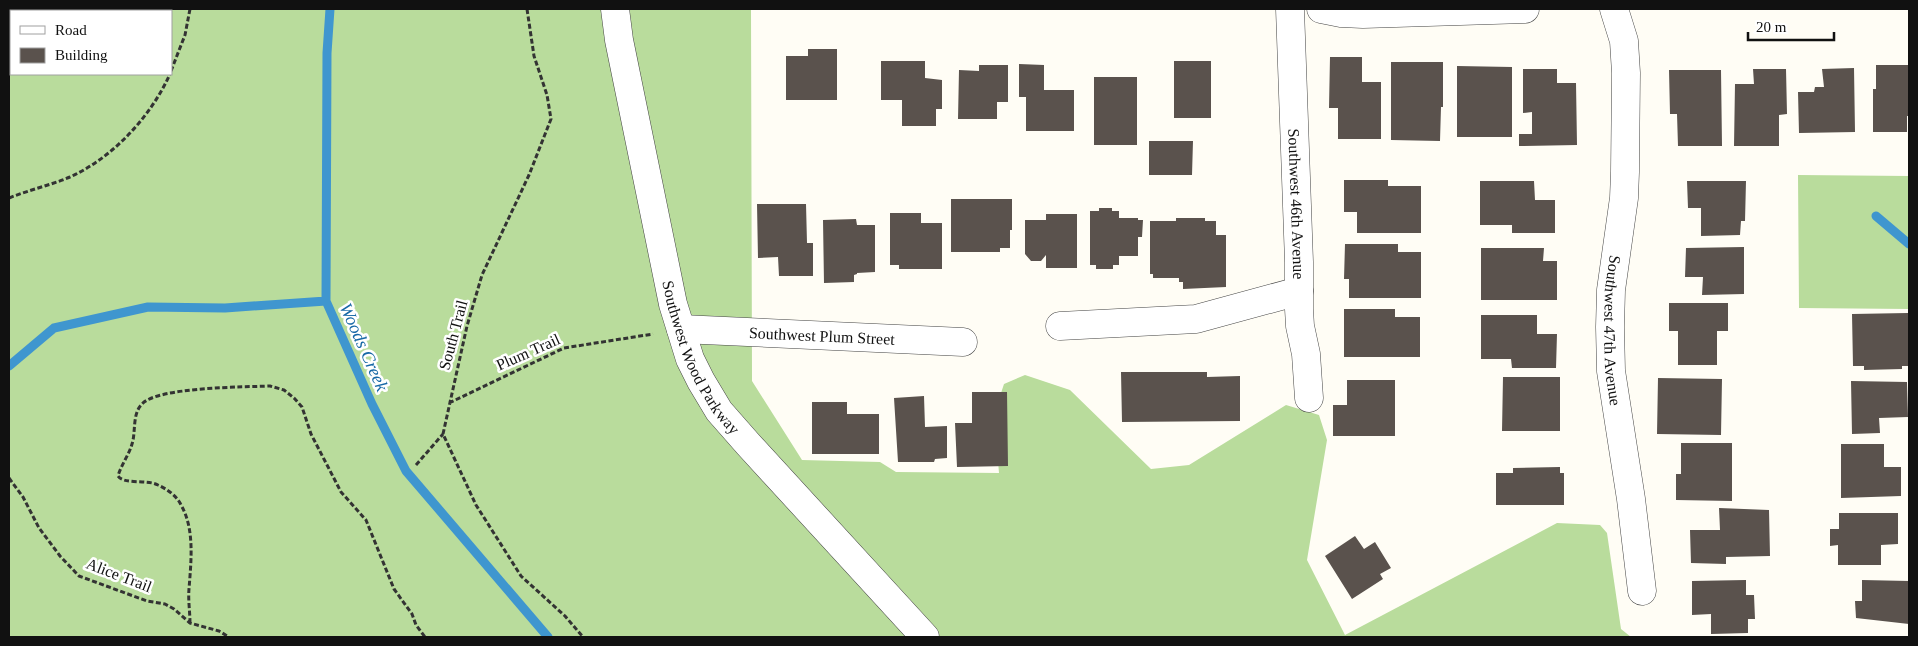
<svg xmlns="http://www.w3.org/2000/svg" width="1918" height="646" font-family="Georgia,serif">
<rect width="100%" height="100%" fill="#fffdf5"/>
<path fill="#b9dc9c" d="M102 9H751L752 381 802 460 880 462 896 472 999 473 994 414 1004 384 1025 375 1070 390 1151 469 1189 465 1286 405 1319 415 1327 440 1307 560 1345 635 1557 523 1600 525 1607 533 1621 629 1631 637H9V45L11 47V74H171V11H102Z
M1798 175 1909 176V309L1799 308Z"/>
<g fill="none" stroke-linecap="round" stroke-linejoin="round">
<path stroke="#3f96cf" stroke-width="9" d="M330 9 327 53 326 301 372 404 406 471 548 637
M1876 216 1909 244
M9 366 54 328 148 307 225 308 326 301"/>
</g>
<path fill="#5a524d" d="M808 49H837V100H786V56H808Z
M1330 57H1362V82H1381V139H1338V108H1329Z
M881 61H925V78L942 80V109H936V126H902V100H881Z
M1174 61H1211V118H1174Z
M1391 62H1443V107H1441L1440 141 1391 140Z
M1019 64 1044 65V90H1074V131H1026V97H1019Z
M979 65H1008V102H997V119H958L959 70 979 71Z
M1876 65H1909V116H1907V132H1873V89H1876Z
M1457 66 1512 67V137H1457Z
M1854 68 1855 132 1799 133 1798 92H1814L1815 87H1824L1822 69Z
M1523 69H1557V83H1576L1577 145 1519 146V134H1532V112L1523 113Z
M1753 69H1786L1787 114 1779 115V146H1734L1735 84H1754Z
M1669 70H1721L1722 146H1678L1677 114H1670Z
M1094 77H1137V145H1094Z
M1149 141H1193L1192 175H1149Z
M1344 180H1388V186H1421V233H1357V212H1344Z
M1480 181H1534L1535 200H1555V233H1512V225H1480Z
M1687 181H1746L1745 221H1741L1740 235 1701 236V208H1688Z
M951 199H1012V230H1010V248H1000V252H951Z
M757 204H806L807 243H813V276H779L778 257 758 258Z
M1099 208H1112V211H1119V218H1138V220H1143L1142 237H1138V256H1119V265H1113V269H1096V265H1090V211H1099Z
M890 213H921V223H942V269H899V265H890Z
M1046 214H1077V268H1046V255L1041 261H1031L1025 254V220H1046Z
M1176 218H1205V221H1216V235H1226V287L1183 289V282H1179V278H1153V274H1150V221H1176Z
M856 219 857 225H875V272L857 273V274L854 275V282L824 283 823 220Z
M1345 244H1398V252H1421V298H1349V279H1344Z
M1744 247V294L1702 295 1703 277H1685L1686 248Z
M1481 248H1544L1543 261H1557V300H1481Z
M1669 303H1728V331H1717V365H1678V331H1669Z
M1344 309H1395V317H1420V357H1344Z
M1908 313 1909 366H1902V369L1864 370V366H1853L1852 314Z
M1481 315H1537V334H1557L1556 368H1512L1511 359H1481Z
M1121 372H1207V377L1240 376V421L1122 422Z
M1503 377H1560V431H1502Z
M1658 378 1722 379 1721 435 1657 434Z
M1347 380H1395V436H1333V405H1347Z
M1851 381 1907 382 1908 417 1879 418 1880 433 1852 434Z
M972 392H1007L1008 466 957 467 955 423H972Z
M924 396 925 427 947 426V458L935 459 934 462H898L894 398Z
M812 402H847V414H879V454H812Z
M1681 443H1732V501L1676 500V474H1681Z
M1841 444H1884V467H1901V496L1841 498Z
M1560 467V473H1564V505H1496V473H1513V468Z
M1719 508 1769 510 1770 556 1726 557V564L1691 563 1690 530H1720Z
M1839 513H1898V544L1881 545V565H1838V545L1830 546V529H1839Z
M1355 536 1364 549 1375 542 1391 568 1380 574 1383 579 1352 599 1325 556Z
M1746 580V595H1754L1755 619H1748V633L1711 634V614L1692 615V581Z
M1862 580 1909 581V624L1856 618 1855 601H1862Z"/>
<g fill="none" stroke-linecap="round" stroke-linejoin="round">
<defs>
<g id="street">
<path id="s1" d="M615 9 619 40 673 304 690 359 701 381 719 411 748 444 925 637"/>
<path id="s2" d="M1290 9 1299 262V309L1300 326 1306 354 1309 398"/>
<path d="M1321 9 1341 13 1363 14 1525 9"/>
<path id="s3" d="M1614 9 1624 41 1626 73 1625 172 1624 198 1611 290 1610 327 1611 371 1631 499 1642 591"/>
<path d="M1060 326 1196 319 1299 291"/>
<path id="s4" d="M681 329 963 342"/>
</g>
</defs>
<use href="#street" stroke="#444" stroke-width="29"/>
<path stroke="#333" stroke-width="3" stroke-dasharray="5 2.5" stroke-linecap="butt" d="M527 9 534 56 547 95 551 119 529 175 482 275 467 326 443 434 476 505 521 576 565 616 583 637
M171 71 185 35 190 9
M9 198C29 190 51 185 70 177 114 157 151 116 170 74
M449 403 564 348 653 334
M416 465 443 434
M9 478 23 497 39 528 60 556 79 576 147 601 165 604 174 609 190 623 219 631 229 637
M190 623C190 612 188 600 189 589 191 562 195 529 181 505 177 496 167 489 158 485 147 479 124 485 118 476 121 465 129 455 132 444 136 432 132 414 142 404 157 387 245 387 270 386L284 390 294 398 302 407 311 434 341 492 366 520 394 589 412 614 416 625 425 637"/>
<use href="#street" stroke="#fff" stroke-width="28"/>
</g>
<g text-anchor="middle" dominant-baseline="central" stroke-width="5" stroke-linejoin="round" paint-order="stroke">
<g font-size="16" fill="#111" stroke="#fff">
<text stroke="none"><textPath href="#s2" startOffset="195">Southwest 46th Avenue</textPath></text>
<text stroke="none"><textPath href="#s3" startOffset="324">Southwest 47th Avenue</textPath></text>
<text transform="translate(453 335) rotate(-75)">South Trail</text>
<text stroke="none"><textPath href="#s4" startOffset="141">Southwest Plum Street</textPath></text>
<text transform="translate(528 352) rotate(-24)">Plum Trail</text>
<text stroke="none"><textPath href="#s1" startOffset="361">Southwest Wood Parkway</textPath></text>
<text transform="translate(119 575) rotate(21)">Alice Trail</text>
</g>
<g font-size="18" font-style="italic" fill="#1768a6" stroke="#fff">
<text transform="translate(364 347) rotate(66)">Woods Creek</text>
</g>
</g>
<rect width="1918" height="646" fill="none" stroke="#111111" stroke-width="20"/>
<rect x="10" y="10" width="162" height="65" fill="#ffffff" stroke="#a0a0a0"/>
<rect x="20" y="26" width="25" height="8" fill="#ffffff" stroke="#a0a0a0"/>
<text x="55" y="35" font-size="15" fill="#111111">Road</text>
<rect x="20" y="48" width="25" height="15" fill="#5a524d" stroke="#a0a0a0"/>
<text x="55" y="60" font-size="15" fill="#111111">Building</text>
<path d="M1748 32v8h86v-8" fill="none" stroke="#111111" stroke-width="2.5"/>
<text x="1756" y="32" font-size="15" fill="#111111" stroke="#ffffff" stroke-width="4" paint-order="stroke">20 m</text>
</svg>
